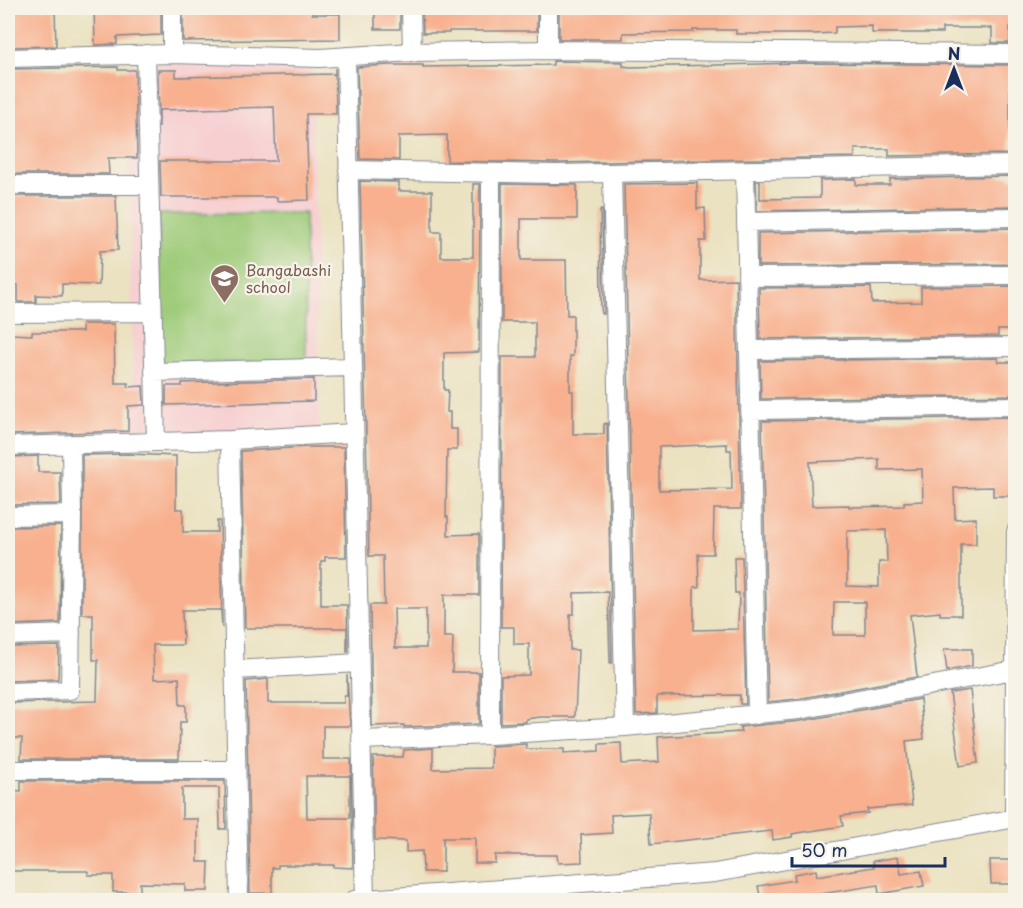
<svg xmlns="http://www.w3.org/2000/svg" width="1023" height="908" font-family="'Playpen Sans',sans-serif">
<rect width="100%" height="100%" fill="#f7f3e8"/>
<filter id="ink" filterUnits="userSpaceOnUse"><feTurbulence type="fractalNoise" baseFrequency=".0167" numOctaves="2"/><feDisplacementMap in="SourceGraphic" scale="12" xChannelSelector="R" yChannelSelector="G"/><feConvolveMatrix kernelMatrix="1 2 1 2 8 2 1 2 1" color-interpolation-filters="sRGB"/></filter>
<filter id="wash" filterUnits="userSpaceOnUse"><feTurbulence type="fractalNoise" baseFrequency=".008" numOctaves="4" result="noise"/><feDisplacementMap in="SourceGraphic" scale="24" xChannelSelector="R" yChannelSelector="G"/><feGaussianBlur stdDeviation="1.35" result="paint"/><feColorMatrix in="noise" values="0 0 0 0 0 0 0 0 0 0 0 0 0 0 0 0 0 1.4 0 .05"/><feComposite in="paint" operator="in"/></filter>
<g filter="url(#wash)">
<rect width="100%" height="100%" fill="#ebe2c1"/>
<path fill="#f7cfd1" d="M311 57 320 429 134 436 127 65Z"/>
<path fill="#9dca78" stroke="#5c7c6b" stroke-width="1.5" d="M305 213 306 362 160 363 159 214Z"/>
<g id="blocks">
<path fill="#f8b08e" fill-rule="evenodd" d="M10 8H55L56 46 10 47Z
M94 8H161V35L117 37V44L95 45Z
M183 8H313L312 14H340V39L183 41Z
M375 8H400V29H375Z
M559 8H1016V27H1010V43H992V28H942V33H872V26L835 27V33L812 34H736V30H693V32L623 33V39H559Z
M475 9H537V31H449V33H423L422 10Z
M553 61 623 62V66L630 67 803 63 1010 65V154L889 156V149H855V157L556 163 447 161V135L399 136V160L360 159 357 67 389 65H423V67L553 65Z
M118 67V70H135L137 158H108L109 174H8V69Z
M335 68 336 114H306L309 200 277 201V197H161L160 161H276L274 107 159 110V127L158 70H176V77L335 74Z
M1010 176V179L1016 178V206L757 211 756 181H760V199L820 198V180L856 179V185H890V179Z
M360 181 399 182V191H432V232H441V257H473V184H480L479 352 444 353V390H448L447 412H450V429H457V450H447L446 517H448V535L479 534V595H444V637H453L452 672H479V724L404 727V725L372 726 370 605H384L383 556H369ZM394 609H426V648H395Z
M697 183V209L705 208 706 241H700V280L736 279 741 509H714L713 554H698L699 587H694V630L738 629 739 593H735L734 557H742L746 704H740V695L657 696V713L636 714 624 184ZM727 444V450H731L732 489 659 490V447Z
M502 184 577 185V219H521V260H566L567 315H573V356H570V391H573V434H604V424L607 423 612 663H610L608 592 574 593V614H570V650H578L575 717H540L526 719V722L501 723V676L529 675V644H514V627H501L502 357H535V322H502Z
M8 196H116L118 250 100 251 99 285 62 284V296L36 295V302H18V285H8Z
M600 210H602L604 314H602L601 307Z
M1016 228V264L758 266V233Z
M1016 286V330H998V336L760 339 759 288 871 287 872 303 921 302V287Z
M82 324H114L115 383H128V387L143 386 144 405 128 406V431L8 435V337H10V334L32 335V332H82Z
M998 358V362H1016V395L761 399 760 361Z
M314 379V401L166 405V386H182V383Z
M1016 417V437H1009L1011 496H993V487L954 488 955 519 976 518V544H961V615H940V612L910 615 917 677 797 699 768 702 762 421ZM879 459V470L922 469 923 501 904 502V506L849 507V505L812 506 810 462ZM886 530 887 562H879V587L847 586V531ZM834 602H865V635H833Z
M306 447H344L346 557H325V561H321V605H347L348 652H347V628H245L241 451Z
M129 454 176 456V509H183V532H217V521H220L222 628 221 610H182L183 645H153L154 679 179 678 180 705H186V722H180L179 759H21L22 738H8V703L97 701 98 660H93V614H82V455Z
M38 456V472H60L61 504 8 505V457Z
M61 526 60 623 10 625 8 604V527Z
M59 646 58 679 9 681 8 647Z
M944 649H972V666L947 671Z
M347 675 350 726H323V759H351L353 868 334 867V865H278V868H272V893H250L246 681 268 679V703H344V696H347ZM306 776H350V818H307Z
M970 690 978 763 960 766 950 693Z
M920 699 924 739 906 741 912 805 867 809 868 813 841 816 843 826 792 834V837L773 840 772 831 651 844 649 813 611 815 612 833 581 835 582 862 558 863 557 855H495V863H475V838H443V872H423L422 851 406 852V841L375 840 373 757H403L404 750 433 748V769L491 768V746L526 744V749H564V753L599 751V744L621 743 622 764 659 762 658 737 741 732 740 727 801 721Z
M21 781H225L226 829H220L219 788H182V819H198V862H209L208 891H185V884L140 883V892H113V875H88V871H8V819H12V790L21 791Z
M898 857 901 874 921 871 924 886 879 894 878 885 820 894 821 898 804 900H761L758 886 795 880 794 874 816 870 817 876 874 867 873 861Z
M990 860H1016V884H991Z"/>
</g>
</g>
<g filter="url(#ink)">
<use href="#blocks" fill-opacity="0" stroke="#838890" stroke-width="1.5"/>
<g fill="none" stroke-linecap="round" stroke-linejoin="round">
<defs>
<path id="minor" d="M172 8V54
M411 8 412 52
M548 8V50
M146 54 156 442
M346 56 365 900
M8 58 172 54 320 58 412 52 548 50 1016 54
M348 170 556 174 1016 165
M745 171 757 715
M612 173 625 727
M8 185H149
M746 222 1016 217
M747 277 1016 275
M8 313 152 312
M749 350 1016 347
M154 372 353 367
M750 410 1016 406
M230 440 239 900
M8 446 230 440 354 433
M8 516 72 515
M8 636 71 634
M234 670 359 663
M8 692 70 690 72 515 71 444
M490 735 491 174
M361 740 490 735 625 727 799 710 1014 670
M8 770H236
M1014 819 1016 531
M354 900 715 873 1016 818"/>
</defs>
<use href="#minor" stroke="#838890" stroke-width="20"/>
<use href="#minor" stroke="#fff" stroke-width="18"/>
</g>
</g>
<defs>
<symbol id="school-pin" viewBox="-11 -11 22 30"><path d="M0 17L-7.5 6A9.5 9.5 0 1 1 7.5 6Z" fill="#8d6e63" stroke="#f7f3e8"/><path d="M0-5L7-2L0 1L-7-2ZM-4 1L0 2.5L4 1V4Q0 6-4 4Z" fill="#fff"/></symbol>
</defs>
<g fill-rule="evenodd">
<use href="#school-pin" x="208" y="262" width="33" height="45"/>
</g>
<g text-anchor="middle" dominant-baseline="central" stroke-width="4.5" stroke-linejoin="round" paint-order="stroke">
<g font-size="15" fill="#785e54" stroke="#f7f3e8" text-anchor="start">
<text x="246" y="269">Bangabashi<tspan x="246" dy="17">school</tspan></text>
</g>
</g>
<rect width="1023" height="908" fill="none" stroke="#f7f3e8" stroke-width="30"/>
<g transform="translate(954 69)" stroke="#f7f3e8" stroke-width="4.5" paint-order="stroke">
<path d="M0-4.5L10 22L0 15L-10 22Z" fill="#1b2f5e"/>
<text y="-9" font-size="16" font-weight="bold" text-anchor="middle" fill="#1b2f5e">N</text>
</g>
<path d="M792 857v9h153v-9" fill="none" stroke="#1b2f5e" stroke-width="3"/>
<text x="801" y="857" font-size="18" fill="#1b2f5e" stroke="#f7f3e8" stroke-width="4.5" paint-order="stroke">50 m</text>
</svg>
